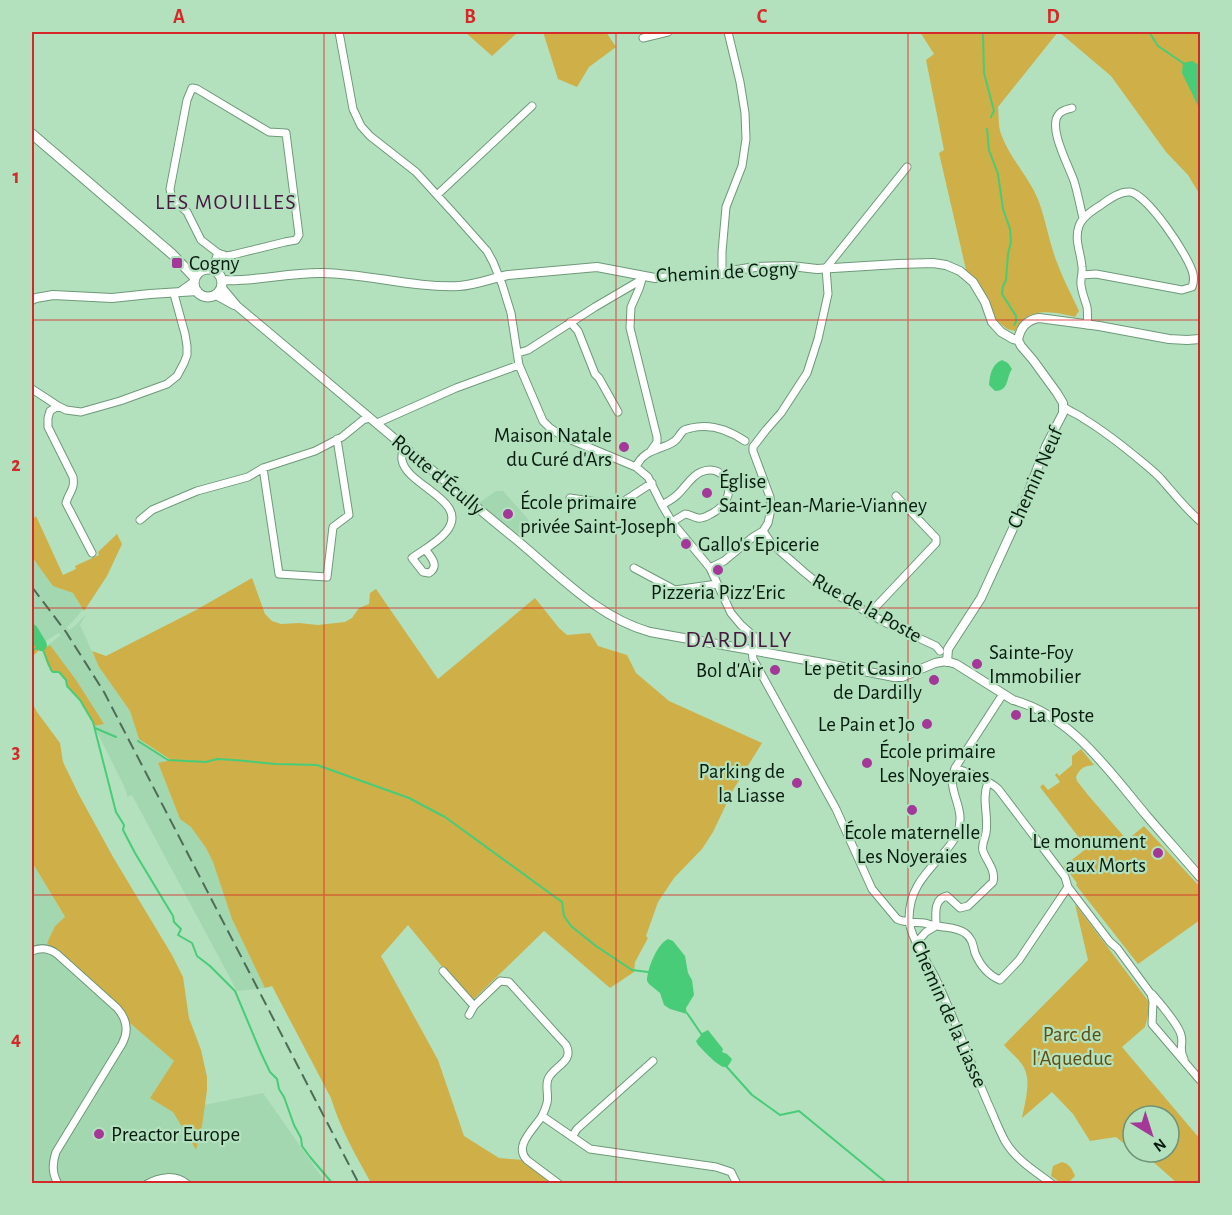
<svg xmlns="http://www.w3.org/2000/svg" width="1232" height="1215" font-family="'Alegreya Sans',sans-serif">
<rect width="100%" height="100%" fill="#b3e1be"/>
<path fill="#a3d7b0" d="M496 491H503L529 520 528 522 529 524 517 535 479 503Z
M32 557 53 585 73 593 83 609 76 618 67 627V629L69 630 75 626 86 614 80 625 99 667 130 711 139 739 171 761 158 764 180 819 191 826 206 848 213 862 232 919 265 988 237 991 132 795 127 797V793L123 784 94 726 104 724 50 646 44 648 61 635 58 633 42 644 32 628Z
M32 862 65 918 55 926 47 943 124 1018 174 1061 173 1111 195 1149 202 1126 204 1105 263 1093 326 1183H32Z"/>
<path fill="#cfaf48" d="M465 32H518L492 56Z
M543 32H606L616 47 589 67 577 87 558 79Z
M920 32H1058L998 107C999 116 998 125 1001 134 1010 159 1030 178 1039 202 1046 221 1049 241 1056 260 1062 277 1071 294 1079 311L1075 317C1059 313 1039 308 1024 319 1020 322 1018 327 1015 331L1007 329 995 319 967 274 939 153 944 150 926 60 934 54Z
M1059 32H1200V195L1188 175 1166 152 1111 76Z
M36 516 63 575 76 569 75 566 99 555 98 552 117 534 122 544 107 576 84 611 73 593 53 586 32 557V520Z
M252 578 265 614 272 621 281 624 299 623 318 625 345 622 352 618 359 608 369 604 370 593 376 589 438 679 535 598 559 628 567 635 590 633 598 646 627 655 636 673 669 701 762 743 733 790 713 832 702 849 674 878 658 902 646 936 648 938 635 962 634 972 610 988 544 931 471 1002 408 925 381 956 438 1060 464 1136 499 1158 523 1160 556 1183H371C356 1156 340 1128 331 1098L272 986 265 988 232 919 213 862 206 848 191 827 180 819 158 763 171 760 139 739 130 711 99 667 92 651 106 656 196 610Z
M32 630 42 647 32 657Z
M50 645 76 680 104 724 94 726 93 722 80 700 67 686 66 680 59 672C46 672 46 659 43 649Z
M32 702 37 712 60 743 63 762 79 795 113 857 172 955 183 977 189 1018 201 1050 207 1077V1090L202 1126 196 1150 173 1112 150 1098 174 1061 124 1018 57 954 47 943 55 926 65 917 32 862Z
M1081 749 1094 765C1084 766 1080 768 1076 777L1077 781 1088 795 1127 840 1144 826 1200 887V920L1138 964 1076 885 1077 883 1064 866 1087 848 1040 787 1043 784 1048 790 1060 782 1055 775 1057 773 1059 776 1072 765V756Z
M1075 904 1149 1002 1150 1007 1145 1027 1122 1047 1200 1139V1183H1177L1142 1152H1169V1116H1133V1144L1130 1142 1127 1146 1116 1137 1090 1141 1073 1114 1052 1092 1022 1118C1025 1102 1032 1080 1023 1066 1018 1058 1010 1052 1004 1045L1088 960Z
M1062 1162C1070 1164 1072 1169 1075 1176L1069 1182 1070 1183H1061L1051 1176 1053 1166Z"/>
<path fill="#48cc78" d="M1192 61 1199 65 1200 67V110L1182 73 1183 63Z
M1002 360 1008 363 1012 369C1006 378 1009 391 995 391L989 385C990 375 991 365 1002 360Z
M668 939 673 941 685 956 688 973 692 980 694 995 686 1008 687 1014 670 1009 664 1005 660 993 649 984 647 981C647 969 657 944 668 939Z
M708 1030 723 1049 722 1052 727 1054 732 1059C731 1061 729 1066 726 1067 720 1069 703 1050 698 1045L696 1041 701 1035 700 1034Z"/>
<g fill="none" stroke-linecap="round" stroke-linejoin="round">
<path stroke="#48cc78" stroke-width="2" d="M981 32 983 35 984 73 994 111 991 117
M1149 32 1158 46 1183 63
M987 129 989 150 998 174 1003 209 1010 229 1011 242 1008 254 1006 280 1003 286 1002 294 1016 316V322L1014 325
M32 651 41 645 51 670 53 672H59L66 680 67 686 80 700 93 722 116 812 124 825 123 830 135 853 173 916 174 922 181 929 178 935 192 943 197 956 210 966 235 991 261 1053 270 1072 277 1079 279 1089 284 1097 294 1125 301 1138 302 1146 310 1157 333 1184
M95 728 116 737
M138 741 168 760 206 762 217 759 234 760 276 764 317 765 409 798 445 817 562 902 564 916 571 926 596 946 632 970 648 972
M687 1013 702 1035
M726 1066 752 1095 780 1115 799 1111 888 1184"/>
<path stroke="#48cc78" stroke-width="12" d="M32 630 41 645"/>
<defs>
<path id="minor" d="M339 32 353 109 361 126 370 136 416 172 456 216 487 251 493 262 502 284 511 313 519 365 543 421 550 428 564 437 636 467 648 477 662 505 672 522 710 568 731 613 741 625 757 639 762 652
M643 38 668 32
M1072 108C1068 109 1062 110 1059 114 1047 127 1069 166 1074 181 1078 194 1080 206 1083 218
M437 195 532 106
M212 269 218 253 201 240 187 212 176 202 171 195 170 189 187 100 192 88 197 89 269 132 286 133 299 235 296 240 285 242 232 255 227 256 218 253
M722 274V252L726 207 742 166 746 139 745 113 740 82 728 32
M1082 275 1096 274 1182 290 1192 287C1194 282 1194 279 1193 274 1189 256 1147 194 1130 192 1120 191 1109 199 1101 205 1093 210 1082 217 1079 226 1074 240 1081 253 1082 267 1083 273 1080 279 1081 285 1082 293 1085 300 1087 307 1088 313 1087 319 1088 325
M643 276 639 289 631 307 630 328 657 437V442L650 452
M570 322 578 331 595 374 599 378 618 412
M518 353 528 350 595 307 641 280
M32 389 58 406
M1064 407C1070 412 1078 414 1084 419 1104 431 1123 446 1141 461 1148 467 1156 473 1162 480 1175 495 1185 508 1200 521
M377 423 456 388 519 365
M404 446C403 450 401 456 402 460 406 486 472 501 446 532 437 543 423 550 412 558L423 572 429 573C440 566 431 557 425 549
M636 467C643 451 655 451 670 444 679 440 677 437 683 431 685 429 688 429 691 428 711 423 729 430 745 441
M263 468 279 574 327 577 333 527 349 515 337 439
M570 498 618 505 652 483
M662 505C667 502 673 499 677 495 685 488 691 476 701 472 725 461 744 497 711 514 707 516 702 519 698 518 693 517 689 514 685 514L672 522
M140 520 152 510 197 491 248 477 263 468 315 451 342 437 363 420 370 418
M763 531 771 543 804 572 820 585 884 622 936 646 940 651
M92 553 66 503C69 492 75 490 73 477L48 427V418L50 411 58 406 66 410 81 412 120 401 167 384 177 376 184 363 187 355V346L185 334 174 294
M634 568 675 590 717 584
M710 568 724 561 753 537 763 531 768 523 771 509 770 497 753 451V447L766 430 781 413 807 373 818 339 828 294 826 268 907 167
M869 614 936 543V538L896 496
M752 651 753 659 836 809 872 889 897 919C905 923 915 922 924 923 929 924 933 926 938 926 947 928 956 927 965 933 972 938 973 945 975 953 980 965 988 975 1000 980L1019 960 1068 887
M1003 694 955 768C945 793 968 807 957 834 953 843 947 849 941 856 923 876 909 891 909 919 909 935 928 963 935 977 955 1019 971 1065 990 1108 995 1119 999 1130 1005 1141 1016 1160 1035 1171 1052 1184
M955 768C966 772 992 781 999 790L1065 877 1068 887 1110 942 1117 948 1151 994 1153 1002 1152 1024 1200 1080
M936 926C936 915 933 899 947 896L960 908 968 906 993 882C996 870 987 862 983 851 981 845 985 839 986 833 989 814 981 801 988 782
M917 942 926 932 936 926
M32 951C41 947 49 948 57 954L117 1008C127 1019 129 1031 122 1044L56 1152C52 1164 52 1173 58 1184
M443 971 474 1006
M1152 994C1159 1002 1179 1026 1181 1035 1184 1044 1178 1048 1184 1059
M469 1015 474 1006 500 981 509 982 566 1045C575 1062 553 1066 548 1079 545 1087 549 1095 547 1103 546 1107 544 1112 542 1116 534 1129 513 1146 527 1160L559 1184
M542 1116 590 1149 716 1167 731 1172 737 1184
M572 1137 577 1129 653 1061
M147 1184C159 1177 175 1174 187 1184"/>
<path id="tertiary" d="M222 280C256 282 289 272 323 273 368 274 414 288 459 286 477 285 492 278 508 275L597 267 655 278 716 275 737 270 755 267 791 266 817 269 898 264 933 263 946 265 960 271 973 282 985 302 992 322 1001 332 1013 339 1018 340
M222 288 237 306C329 383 420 461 513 537 556 572 596 617 650 632L823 663 894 677H902L935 663 946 661 956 664 1013 700C1072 716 1109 771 1146 815 1164 836 1182 856 1200 877
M180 292 194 282
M216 295 234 305
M32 300 36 298 53 295 112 298 150 294 197 291
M1018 340C1020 328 1026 320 1039 318L1099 326 1169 339 1187 340 1200 339
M947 662 948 649 981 598 1021 511 1046 446 1063 413V403L1057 393 1033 360 1021 346 1018 340"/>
<path id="secondary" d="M32 134 172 254 195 278
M194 283a14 14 0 1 1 28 0a14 14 0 1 1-28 0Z"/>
</defs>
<use href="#minor" stroke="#6e9979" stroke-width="9"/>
<use href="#tertiary" stroke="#6e9979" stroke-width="10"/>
<use href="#secondary" stroke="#6e9979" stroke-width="11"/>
<use href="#minor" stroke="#fff" stroke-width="7"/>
<use href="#tertiary" stroke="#fff" stroke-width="8"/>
<use href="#secondary" stroke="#fff" stroke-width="9"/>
<path stroke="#4e6c56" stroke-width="2" stroke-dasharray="12 6" stroke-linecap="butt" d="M32 587 66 632 104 692 359 1184"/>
</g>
<path fill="none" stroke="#d62828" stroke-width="1.5" stroke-opacity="0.55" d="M324 32V1184M616 32V1184M908 32V1184M32 320H1200M32 608H1200M32 895H1200"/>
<g fill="#a33898" stroke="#b3e1be" stroke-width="2">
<rect x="171" y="257" width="12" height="12" rx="3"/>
<circle cx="624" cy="447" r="6"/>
<circle cx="707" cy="493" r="6"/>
<circle cx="508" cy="514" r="6"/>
<circle cx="686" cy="544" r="6"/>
<circle cx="718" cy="570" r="6"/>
<circle cx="977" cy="664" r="6"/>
<circle cx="775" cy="670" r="6"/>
<circle cx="934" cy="680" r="6"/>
<circle cx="1016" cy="715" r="6"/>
<circle cx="927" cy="724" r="6"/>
<circle cx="867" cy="763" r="6"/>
<circle cx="797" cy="783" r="6"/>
<circle cx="912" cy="810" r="6"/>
<circle cx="1158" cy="853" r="6"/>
<circle cx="99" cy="1134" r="6"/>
</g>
<g text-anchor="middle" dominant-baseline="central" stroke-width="4.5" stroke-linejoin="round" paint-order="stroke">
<g font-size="21" fill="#0a1c10" stroke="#b3e1be" text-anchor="start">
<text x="189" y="263">Cogny</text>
<text x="612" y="435" text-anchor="end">Maison Natale<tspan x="612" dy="24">du Curé d'Ars</tspan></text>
<text x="719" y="481">Église<tspan x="719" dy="24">Saint-Jean-Marie-Vianney</tspan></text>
<text x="520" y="502">École primaire<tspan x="520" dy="24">privée Saint-Joseph</tspan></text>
<text x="698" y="544">Gallo's Epicerie</text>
<text x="718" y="592" text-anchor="middle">Pizzeria Pizz'Eric</text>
<text x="989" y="652">Sainte-Foy<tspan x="989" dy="24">Immobilier</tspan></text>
<text x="922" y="668" text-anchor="end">Le petit Casino<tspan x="922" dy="24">de Dardilly</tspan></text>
<text x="763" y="670" text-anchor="end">Bol d'Air</text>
<text x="1028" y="715">La Poste</text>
<text x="915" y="724" text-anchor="end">Le Pain et Jo</text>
<text x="879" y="751">École primaire<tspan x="879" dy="24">Les Noyeraies</tspan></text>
<text x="785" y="771" text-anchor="end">Parking de<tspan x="785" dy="24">la Liasse</tspan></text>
<text x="912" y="832" text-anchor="middle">École maternelle<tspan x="912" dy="24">Les Noyeraies</tspan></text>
<text x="1146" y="841" text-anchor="end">Le monument<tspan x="1146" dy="24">aux Morts</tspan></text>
<text x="111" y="1134">Preactor Europe</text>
</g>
<g font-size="21" fill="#0a1c10" stroke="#b3e1be">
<text transform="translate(727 272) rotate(-3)">Chemin de Cogny</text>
<text transform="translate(438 475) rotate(40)">Route d'Écully</text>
<text transform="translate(1035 478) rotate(-66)">Chemin Neuf</text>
<text transform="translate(867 608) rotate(29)">Rue de la Poste</text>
<text transform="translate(949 1014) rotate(66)">Chemin de la Liasse</text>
</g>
<g font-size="21" fill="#5f4e12" stroke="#b3e1be">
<text x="1072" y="1034">Parc de<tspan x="1072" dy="24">l'Aqueduc</tspan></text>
</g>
<g font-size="22" letter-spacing="1.5" fill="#491644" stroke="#b3e1be">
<text x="226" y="202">LES MOUILLES</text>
</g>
<g font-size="24" letter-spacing="1.5" fill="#491644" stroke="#b3e1be">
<text x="739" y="640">DARDILLY</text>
</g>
</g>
<rect width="1232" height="1215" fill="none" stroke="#b3e1be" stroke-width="66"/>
<g transform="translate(1151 1134) rotate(142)"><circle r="28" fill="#b3e1be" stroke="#6f9278" stroke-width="1.5"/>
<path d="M0-4.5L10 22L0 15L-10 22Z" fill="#a33898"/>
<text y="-9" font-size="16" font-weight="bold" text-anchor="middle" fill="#0a1c10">N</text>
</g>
<rect x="33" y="33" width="1166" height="1149" fill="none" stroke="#d62828" stroke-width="2"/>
<g font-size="20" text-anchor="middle" font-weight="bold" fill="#d62828">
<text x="179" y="23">A</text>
<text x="470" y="23">B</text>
<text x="762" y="23">C</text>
<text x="1053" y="23">D</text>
<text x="16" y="183">1</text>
<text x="16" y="471">2</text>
<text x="16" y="758">3</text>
<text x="16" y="1045">4</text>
</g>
</svg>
